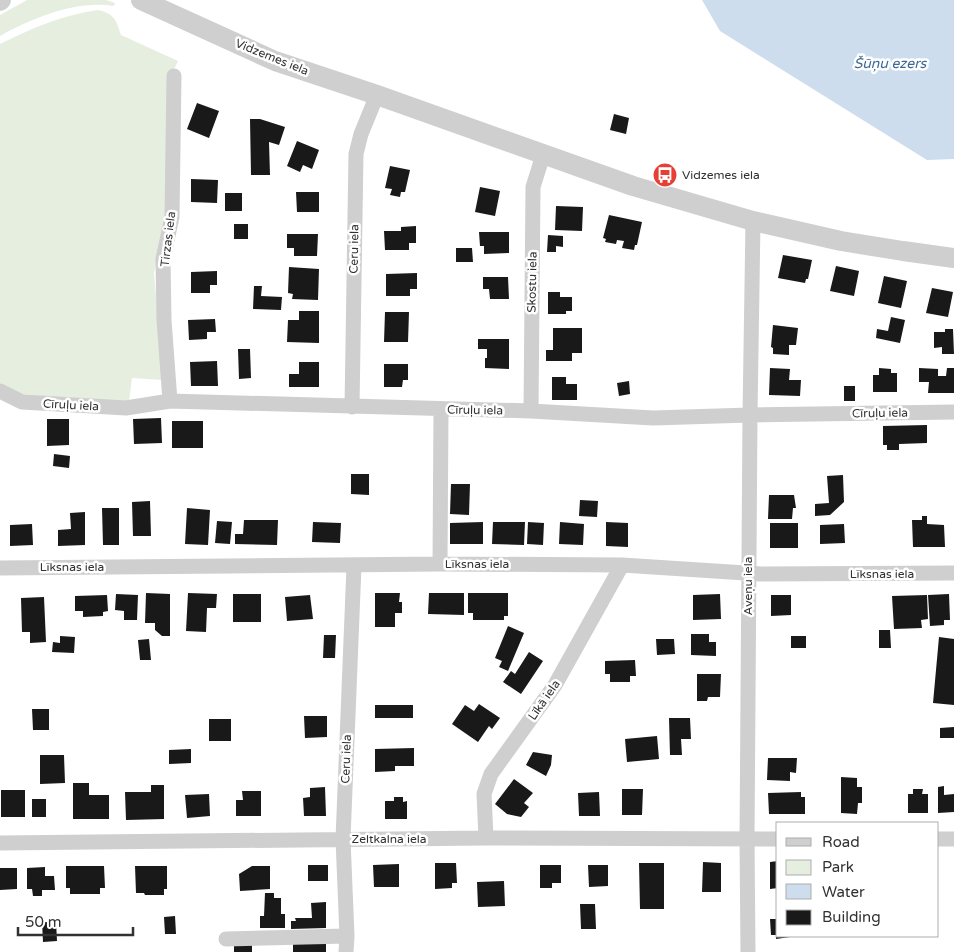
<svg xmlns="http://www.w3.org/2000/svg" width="954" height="952" font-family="'Varela Round',sans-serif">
<rect width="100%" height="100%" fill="#fff"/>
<path fill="#e6eee0" d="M27 0H106L115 3 114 6C75 0 33 18 0 36V15Z
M98 10C115 14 116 20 121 35L178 61 171 75 167 218 154 273 163 380 132 378 129 402 25 399 0 387V44C32 28 62 15 98 10Z"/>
<path fill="#cddded" d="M702 0H954V159L927 160 720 31Z"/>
<path fill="#191919" d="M197 103 219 111 209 138 187 129Z
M614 114 629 118 626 134 610 130Z
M250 119H260L285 127 279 145 269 142 270 175H251Z
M297 141 319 150 312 169 303 165 300 172 287 166Z
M390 166 410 170 405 192H401L400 197 390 195 392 189 385 188Z
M191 179 218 180 217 203 191 202Z
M480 187 500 191 495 216 475 212Z
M296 192H319V212H297Z
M225 193H242V211H225Z
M556 206 583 207 582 231 555 230Z
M609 215 642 222 637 245H635L634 250 622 248 624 241 617 240 616 244 605 242 606 239 603 238Z
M234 224H248V239H234Z
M416 226V243H409V250H385L384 231H401V227Z
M479 232H509V253L484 254V246H480Z
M287 234H318L317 256H294V248H287Z
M548 235 563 236V247L556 246V252H547Z
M456 248H472L473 262H456Z
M783 255 812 260 808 279H806L805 283 778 278Z
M836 266 859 271 854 296 830 291Z
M289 267 319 269 318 300 292 299 293 294 288 293Z
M217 271V285H210V293H191V272Z
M417 273V289H410V296H386V274Z
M884 276 907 281 901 308 878 303Z
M483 277H508L509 299H490L489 289H483Z
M254 286H262L261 296 282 297 281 310 253 309Z
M932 288 953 292 948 317 926 313Z
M548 292H560V297H572V311H566V314H548Z
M299 311H319V343L287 342 288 320H299Z
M385 312H409L408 342H384Z
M891 317 905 320 900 343 876 338 877 329 888 331Z
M215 319 216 332H207V339L189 340 188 320Z
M773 325 798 328 796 345H789V355L773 354V348L771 347Z
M553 328H582V353H572V361H546V350H553Z
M945 329H953L954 354H942V347L934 348V332H945Z
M478 339H509V369L485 368V358H487V349H478Z
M238 349H250L251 378 239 379Z
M217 361 218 386H191L190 362Z
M299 362H319V387H289V374H299Z
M384 364H408V380H403L402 387H384Z
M770 368 790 369 789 380H801L800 396 769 395Z
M879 368 891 369V373H897V392H873V375H879Z
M919 368 938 369V376H946L947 368H954V393H928L929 382H919Z
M552 377H566V384H577V400H552Z
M629 381 630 394 619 396 617 383Z
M844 386H855V401H844Z
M161 418 162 443 134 444 133 419Z
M47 419H69V445L47 446Z
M172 421H203V448H172Z
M927 425V443L899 444V450H887V445H883V426Z
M54 454 70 456 69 468 53 466Z
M351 474H369V495L351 494Z
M843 475 844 502 830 515 815 516V504L829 503 827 476Z
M451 484H470L469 515 450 514Z
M769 495H794L796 508H793L792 519H768Z
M580 500 598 501 597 517 579 516Z
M150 501 151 536H133L132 502Z
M102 508H119V545H103Z
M187 508 210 510 208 545 185 544Z
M85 512V545L58 546V530L71 529 70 513Z
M922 516H927V524L944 525 945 547H913L912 520H922Z
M244 520H278L277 545 235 544V534H243Z
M217 521 232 522 230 544 215 543Z
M313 522 341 523 340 543 312 542Z
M483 522V544H450V523Z
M493 522H525L524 545 492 544Z
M528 522 544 523 543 545 527 544Z
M560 522 584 524 583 545 559 544Z
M606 522 628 523V547L606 546Z
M770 523H798V548H770Z
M32 524 33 545 10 546V525Z
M844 524 845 543 820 544V525Z
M146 593 170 594V636H162L155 630V623H145Z
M188 593 217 594 216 608H207L206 632 186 631Z
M375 593H400L399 602H402V613H395V627H375Z
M429 593H464V615L428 614Z
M468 593H508V616H504V620H473V613H468Z
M116 594 138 595 137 620H124V611L115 610Z
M233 594H261V622H233Z
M720 594 721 619 693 620V595Z
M949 594 950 620H944V625L930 626 928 595Z
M107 595 108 611 103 612V616L83 617V611H75V596Z
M310 595 313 619 287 621 285 597Z
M771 595H791V615L771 616Z
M927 595 928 619 921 620 922 628 894 629 892 596Z
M44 597 46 642 30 643V632H22L21 598Z
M508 626 524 633 508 671 499 667 502 661 495 658Z
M879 630H890L891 648H879Z
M691 634H709V642H716V656L691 655Z
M324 635H336L335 658H323Z
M60 636 75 637 74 653 52 652 53 642 60 643Z
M791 636H806V648H791Z
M939 637 954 639V705L933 703Z
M149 639 151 660H140L138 640Z
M656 639H674L675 654 657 655Z
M529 652 543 661 521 694 503 682 511 671 515 674Z
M635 660 636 676H630V682H610V674H605V661Z
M697 674H721L720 697H708L707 701H697Z
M479 704 500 718 492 729 489 726 478 742 452 724 465 705 474 711Z
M375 705H413V718H375Z
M32 709H49V730H33Z
M304 716H327V737L305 738Z
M669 718H690L691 739H681L682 755H670Z
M209 719H231V741H209Z
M954 727V738H940V728Z
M657 736 659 759 627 762 625 739Z
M414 748V766H395V771L375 772V749Z
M191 749V763L169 764V750Z
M533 752 552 755 551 765 546 776 526 765Z
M40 755H64L65 783 40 784Z
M768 758H797L796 773 790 772V781L767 780Z
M841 777 857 778V787H862V803H858L857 814 841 813Z
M514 779 533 793 524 803 529 807 521 817 507 814 495 804Z
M73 783H89V795H109V819H73Z
M151 785H164V819L126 820 125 792H151Z
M944 786V795L954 794V812L938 813V787Z
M325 787 326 816H304L303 798 310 797V788Z
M622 789H643L642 815H622Z
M913 789H923L922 794H928V813H908V794H913Z
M1 790H25V817H1Z
M242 791H261V816H236V800H243Z
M599 792 600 816H579L578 793Z
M801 792V797H805V814H769L768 793Z
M209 794 210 816 187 818 185 795Z
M394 797H403V802L407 801V819H385V801H394Z
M32 799H46V817H32Z
M778 861V888L770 889V862Z
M703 862 721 863V892H702Z
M435 863H456L457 883H452V888L435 889Z
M639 863H664V909H640Z
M399 864V887H374L373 865Z
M308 865H328V881H308Z
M540 865H561V883H552V888H540Z
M588 865H608V886L589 887Z
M66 866H104L105 888H100V894H70V888H66Z
M135 866H167V889H164V895H145L144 893H136Z
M252 866H270V889L240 891 239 874Z
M45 867V876H54L55 890H42V896H33L32 889H27V868Z
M0 868H17V889L0 890Z
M504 881 505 906 478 907 477 882Z
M265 893H274V898H281V914H285V928H260V916H264Z
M326 902V928L291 929V921H296L295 918H312L311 903Z
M580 904H595L596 929H581Z
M175 916 176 934H165L164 917Z
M770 919H778V936H789L790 937 776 939V935H771Z
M42 922H56L57 941 43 942Z
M326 941V952H293V942Z
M234 943H252V952H234Z"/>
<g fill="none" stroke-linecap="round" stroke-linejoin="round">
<path stroke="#cfcfcf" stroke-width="15" d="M0 391 22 402 126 408 170 401 531 411 653 418 750 415 954 412
M170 401 164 320 163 259 172 217 174 76
M352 407 356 154 361 134 377 95
M531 411 533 187 543 155
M440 564 441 409
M0 568 440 564 622 565 761 574 954 573
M486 838 484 794 491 774 555 685 622 565
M938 839H954
M0 843 486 838 778 839
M226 939 347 936
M346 952 347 936 343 839 354 566
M748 952 747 839 750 415 753 221"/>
<path stroke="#cfcfcf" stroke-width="20" d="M141 0 275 61 377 95 633 186 753 221 841 241 903 251 954 258
M0 1 1 0"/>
</g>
<defs>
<symbol id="bus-disc" viewBox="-11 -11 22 22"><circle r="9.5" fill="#e64036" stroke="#fff"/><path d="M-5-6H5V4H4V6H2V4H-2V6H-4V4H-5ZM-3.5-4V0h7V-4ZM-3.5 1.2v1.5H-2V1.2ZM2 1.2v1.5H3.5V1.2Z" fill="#fff"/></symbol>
</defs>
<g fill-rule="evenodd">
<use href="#bus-disc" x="651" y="161" width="28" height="28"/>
</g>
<g text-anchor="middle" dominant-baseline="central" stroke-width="5" stroke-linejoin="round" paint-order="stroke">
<g font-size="12" fill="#323232" stroke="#fff">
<text transform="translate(272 57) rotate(22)">Vidzemes iela</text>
<text transform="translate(168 239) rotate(-83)">Tirzas iela</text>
<text transform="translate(354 249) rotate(-89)">Ceru iela</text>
<text transform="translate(532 282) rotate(-89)">Skostu iela</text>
<text transform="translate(71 405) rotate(3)">Cīruļu iela</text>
<text transform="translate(475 410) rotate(1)">Cīruļu iela</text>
<text transform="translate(880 413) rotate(-1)">Cīruļu iela</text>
<text x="477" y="564">Līksnas iela</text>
<text x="72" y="567">Līksnas iela</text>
<text x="882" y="574">Līksnas iela</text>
<text transform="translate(748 586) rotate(-90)">Aveņu iela</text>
<text transform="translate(544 700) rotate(-55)">Līkā iela</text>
<text transform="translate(346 759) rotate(-88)">Ceru iela</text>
<text x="389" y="839">Zeltkalna iela</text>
</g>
<g font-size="12" fill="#323232" stroke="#fff" text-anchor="start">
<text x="682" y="175">Vidzemes iela</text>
</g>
<g font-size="14" font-style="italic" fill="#3e6896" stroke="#fff">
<text x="890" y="63">Šūņu ezers</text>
</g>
</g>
<rect x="776" y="822" width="162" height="115" fill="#ffffff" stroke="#adadad"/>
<rect x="786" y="838" width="25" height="8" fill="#cfcfcf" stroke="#adadad"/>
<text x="822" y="847" font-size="15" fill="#323232">Road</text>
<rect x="786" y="860" width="25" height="15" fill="#e6eee0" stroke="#adadad"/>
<text x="822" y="872" font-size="15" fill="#323232">Park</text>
<rect x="786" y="884" width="25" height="15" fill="#cddded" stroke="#adadad"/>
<text x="822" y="897" font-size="15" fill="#323232">Water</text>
<rect x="786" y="910" width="25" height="15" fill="#191919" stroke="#adadad"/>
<text x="822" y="922" font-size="15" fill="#323232">Building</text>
<path d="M18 927v8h115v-8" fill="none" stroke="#323232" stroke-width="2.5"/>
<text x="25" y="927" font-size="15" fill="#323232" stroke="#ffffff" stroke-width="4" paint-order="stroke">50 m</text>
</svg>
